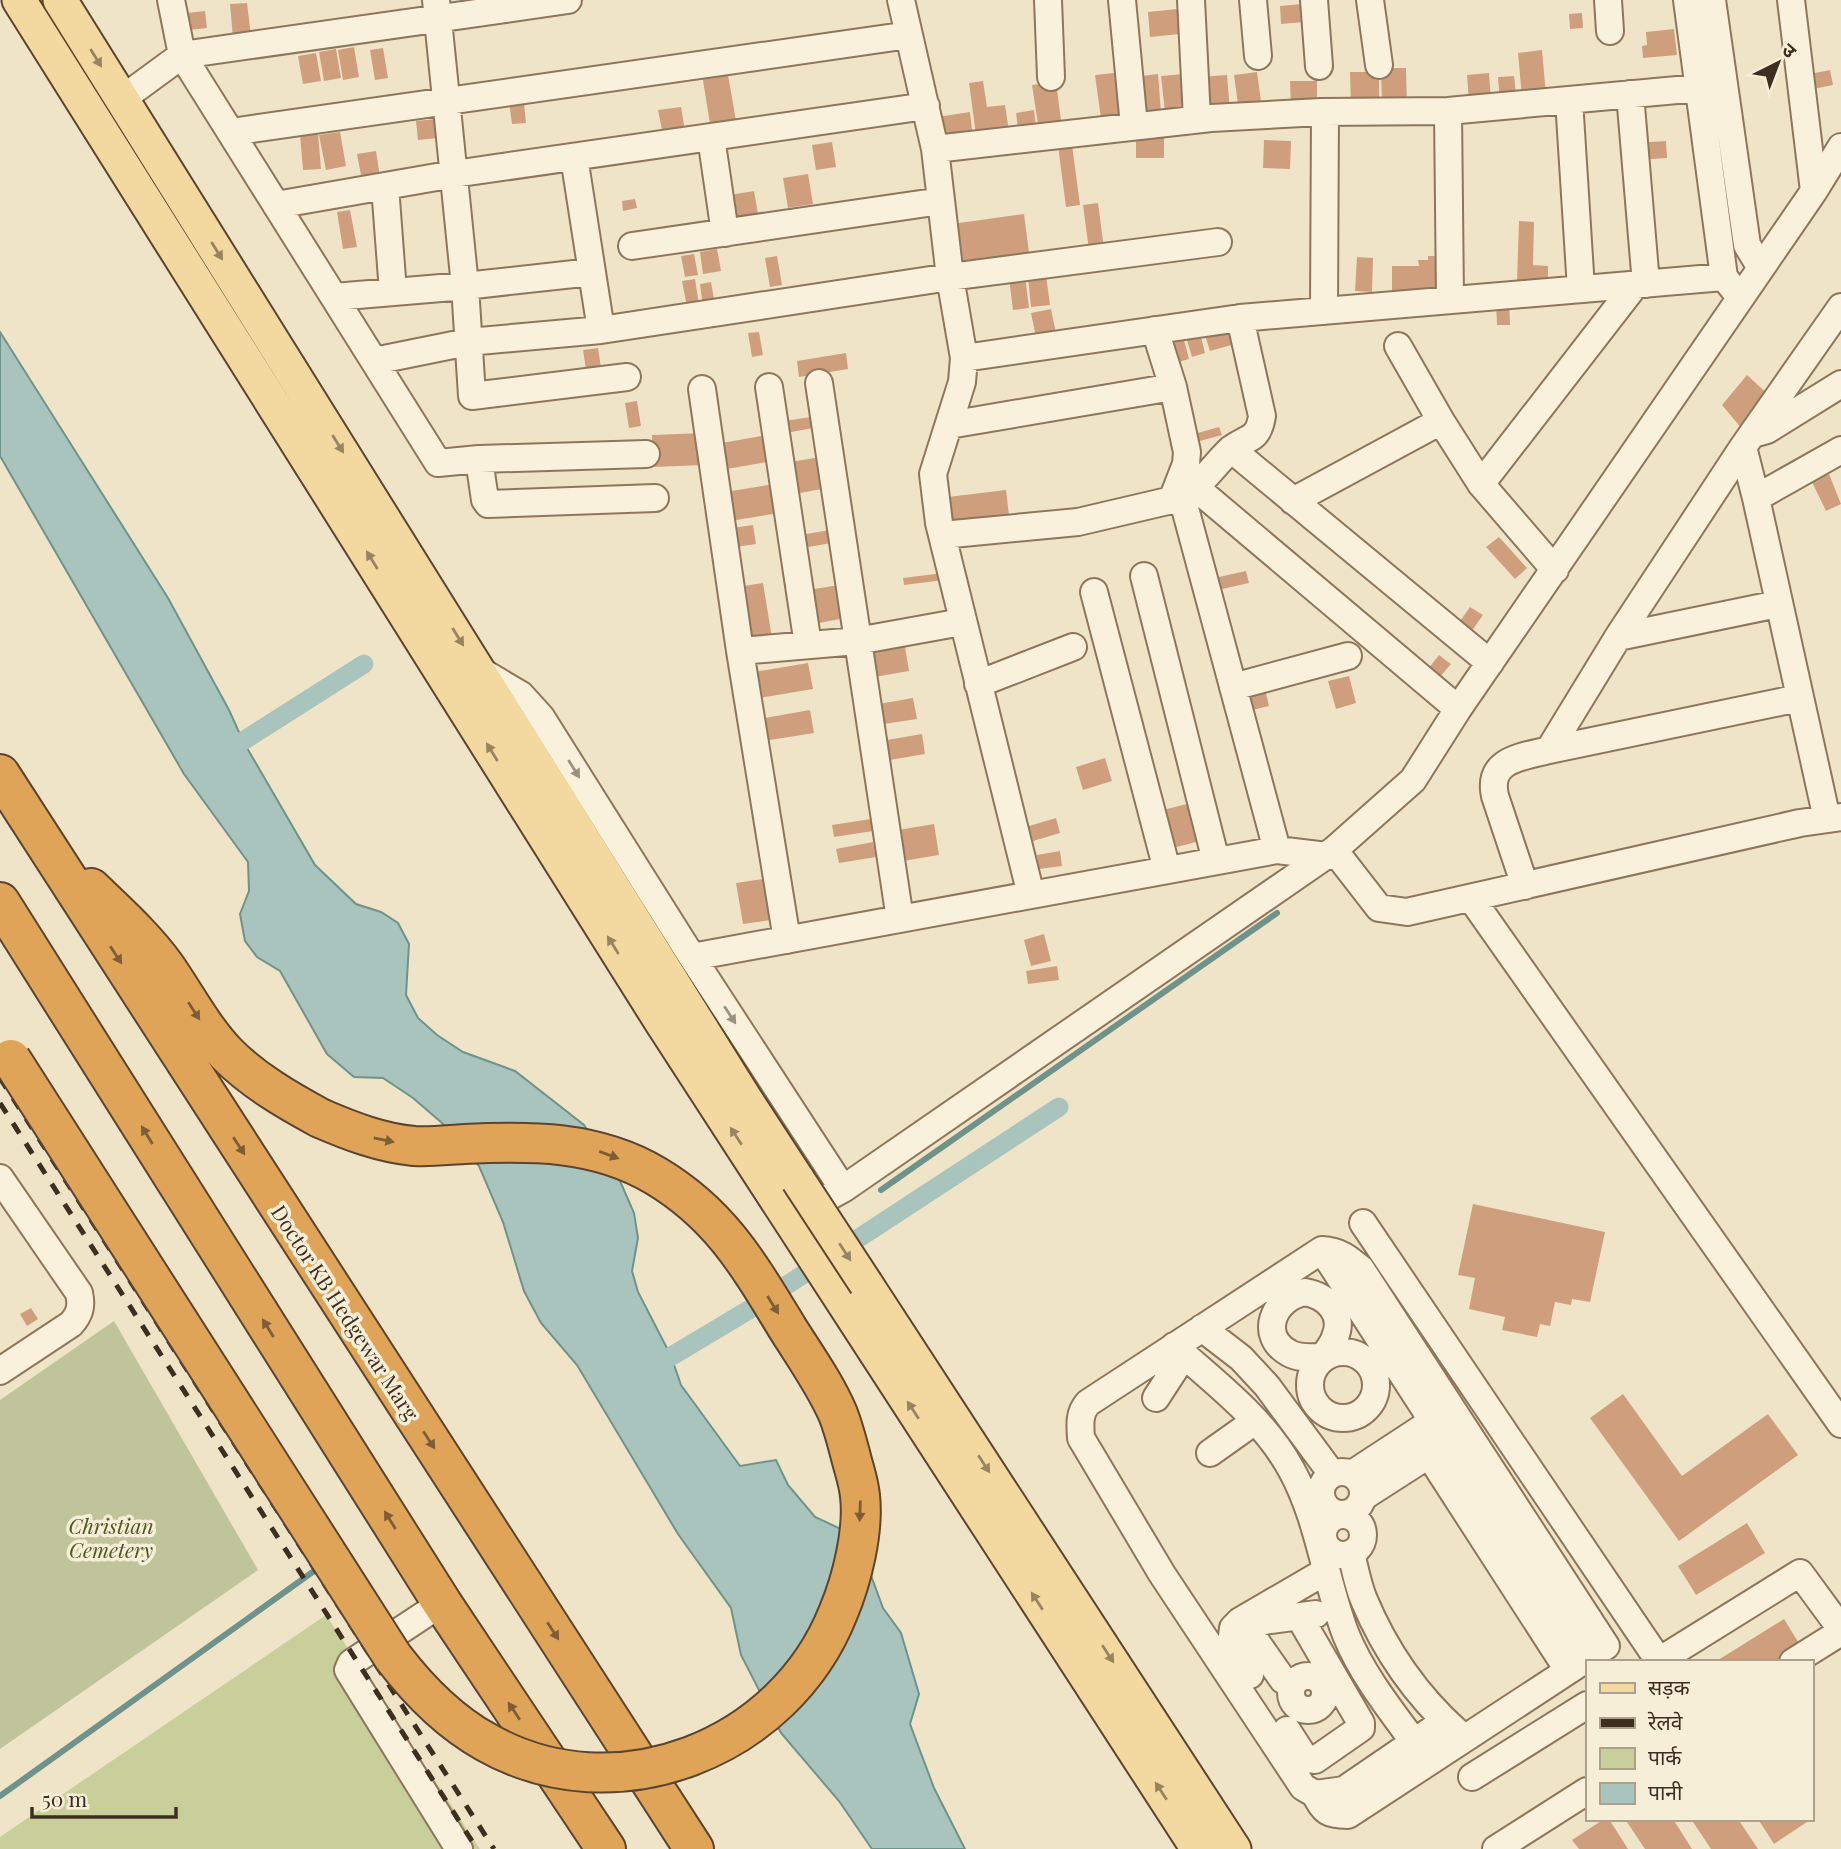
<svg xmlns="http://www.w3.org/2000/svg" width="1841" height="1849" font-family="'Playfair Display','Noto Sans Devanagari',serif">
<rect width="100%" height="100%" fill="#f0e4c8"/>
<path fill="#c9cf9b" d="M326 1615 480 1849H0V1837Z"/>
<path fill="#bfc49a" d="M114 1321 258 1570 0 1749V1400Z"/>
<path fill="#a9c4bc" stroke="#6f938a" stroke-width="2" d="M0 332 168 598 229 710 243 741 315 865 356 904 381 912 398 923 409 944 406 995 418 1018 437 1035 463 1052 515 1071 584 1125 617 1174 634 1213 638 1238 632 1271 638 1292 671 1356 681 1385 740 1466 776 1460 788 1485 815 1517 841 1529 870 1573 883 1608 901 1633 919 1694 910 1724 934 1788 965 1849H872L839 1801 781 1733 741 1655 731 1608 678 1534 577 1365 541 1323 524 1291 503 1222 479 1166 442 1123 413 1098 383 1078 354 1077 327 1054 280 971 257 957 245 941 240 914 249 891 248 862 184 774 0 456Z"/>
<g fill="none" stroke-linecap="round" stroke-linejoin="round">
<path stroke="#6f938a" stroke-width="6" d="M881 1190 1277 913
M0 1796 321 1566"/>
<path stroke="#a9c4bc" stroke-width="19" d="M221 748 243 741 364 664
M650 1369 752 1308 1059 1107"/>
</g>
<path fill="#cf9f7d" d="M247 3 251 36 233 38 230 4Z
M1302 4 1304 22 1281 24 1280 6Z
M1177 9 1180 34 1150 37 1148 12Z
M205 11 207 28 180 31 178 14Z
M1582 13 1583 28 1570 29 1569 14Z
M1674 29 1677 55 1643 58 1642 46 1647 45 1646 32Z
M354 47 359 77 343 80 338 50Z
M383 48 388 78 375 80 370 50Z
M336 49 341 78 324 81 319 52Z
M1542 50 1546 95 1522 97 1518 53Z
M316 53 321 81 303 84 298 56Z
M726 64 737 126 711 130 701 68Z
M1381 68H1406L1407 107H1382Z
M1830 70 1833 85 1808 90 1805 75Z
M1123 72 1130 123 1102 126 1095 75Z
M1257 72 1262 109 1239 112 1234 75Z
M1350 72H1379V108H1351Z
M1489 73 1491 101 1469 102 1467 75Z
M1158 74 1161 112 1136 114 1133 77Z
M1184 74 1187 110 1165 112 1161 76Z
M1227 75 1230 111 1202 113 1199 77Z
M1514 76 1517 101 1500 103 1498 77Z
M983 81 987 107 1005 105 1009 131 976 135 969 83Z
M1290 81H1317V108H1291Z
M1056 82 1062 128 1039 131 1032 85Z
M523 93 526 123 512 124 508 95Z
M681 107 686 137 664 140 658 110Z
M1034 110 1036 126 1018 128 1016 113Z
M970 112 973 138 941 142 937 117Z
M436 119 438 138 418 140 416 121Z
M340 132 346 166 326 170 319 135Z
M318 133 321 169 303 170 300 134Z
M1136 138H1164V158H1136Z
M1264 140 1291 141 1290 169 1263 168Z
M1666 141 1667 158 1637 160 1636 143Z
M832 142 836 167 816 170 812 145Z
M1072 145 1080 205 1066 207 1058 146Z
M376 151 381 183 363 186 357 154Z
M808 174 813 204 788 208 783 178Z
M754 191 758 214 733 218 729 195Z
M635 199 637 208 623 211 622 201Z
M1098 203 1105 256 1090 258 1083 205Z
M350 210 357 247 343 249 337 212Z
M1024 214 1030 260 958 270 952 224Z
M1519 221 1534 222 1533 265 1548 266V283L1517 282Z
M717 249 721 271 703 274 700 252Z
M694 254 698 275 685 277 681 256Z
M777 256 782 285 770 287 765 258Z
M1428 256H1436V260H1443L1444 292 1392 293V266H1419L1418 260H1428Z
M1357 257 1373 258 1372 292 1355 291Z
M1046 275 1050 305 1031 307 1028 277Z
M1025 276 1029 308 1013 310 1009 278Z
M695 279 699 305 687 307 682 281Z
M711 282 715 305 703 307 700 284Z
M1509 298 1510 325H1497L1496 303Z
M1051 309 1058 343 1038 347 1031 313Z
M1230 328 1235 344 1210 351 1205 335Z
M759 332 763 355 752 357 748 333Z
M1200 333 1205 353 1192 357 1186 337Z
M1183 336 1189 359 1171 364 1165 341Z
M598 348 602 374 587 376 583 350Z
M846 353 848 369 799 377 797 361Z
M1747 375 1772 398 1742 429 1722 405Z
M637 401 641 426 629 428 625 403Z
M817 416 819 427 780 434 778 422Z
M1219 427 1222 435 1196 442 1194 434Z
M704 433 705 465 653 467 652 435Z
M767 435 772 461 721 470 716 444Z
M827 456 833 487 789 495 784 463Z
M1829 474 1841 504 1826 511 1812 482Z
M774 484 779 513 730 521 725 492Z
M1006 490 1009 515 951 522 948 497Z
M753 525 756 544 735 547 732 528Z
M836 529 838 542 796 549 794 536Z
M1499 537 1527 568 1515 579 1486 547Z
M1246 571 1249 583 1213 591 1210 579Z
M943 573 944 580 904 585 903 578Z
M763 583 772 638 745 641 737 587Z
M845 584 851 617 808 625 802 591Z
M1470 607 1483 615 1471 632 1458 624Z
M904 641 909 671 869 678 864 648Z
M1439 655 1451 664 1439 678 1428 669Z
M808 663 813 689 753 699 748 673Z
M1349 676 1356 703 1336 709 1328 681Z
M1264 685 1269 706 1248 711 1242 691Z
M913 698 917 719 877 725 873 705Z
M810 710 814 733 757 742 753 720Z
M922 734 925 754 884 761 881 741Z
M1105 758 1112 781 1083 790 1076 767Z
M1195 802 1204 840 1165 850 1155 812Z
M1056 818 1060 833 1033 841 1029 826Z
M871 819 873 831 834 837 832 825Z
M934 824 939 855 897 862 892 831Z
M873 842 876 857 839 863 836 849Z
M1060 851 1062 866 1039 869 1037 855Z
M763 879 770 920 743 924 736 883Z
M1044 934 1051 961 1031 966 1024 940Z
M1057 966 1059 980 1028 984 1026 971Z
M1473 1204 1605 1232 1590 1302 1572 1299 1571 1305 1555 1302 1550 1326 1540 1324 1537 1337 1502 1330 1505 1317 1469 1309 1475 1278 1458 1275Z
M31 1308 38 1319 27 1326 20 1314Z
M1623 1394 1682 1476 1768 1414 1798 1455 1679 1541 1590 1418Z
M1747 1523 1765 1553 1696 1595 1678 1566Z
M1784 1619 1805 1653 1792 1662H1720L1718 1660Z
M1604 1819H1609L1628 1849H1579L1572 1840Z
M1625 1819H1673L1692 1849H1645Z
M1691 1819H1738L1758 1849H1711Z
M1758 1819H1805L1807 1822 1774 1844Z"/>
<g fill="none" stroke-linecap="round" stroke-linejoin="round">
<defs>
<path id="minor" d="M171 0 182 55 438 463 479 459 646 454
M436 0 465 286 472 396 627 377
M901 0 935 149 950 277 964 358 962 382 933 474 939 523 1031 895
M1048 0 1051 77
M1122 0 1134 126
M1191 0 1197 119
M1253 0 1258 56
M1314 0 1319 66
M1370 0 1379 65
M1608 0 1610 31
M1687 0 1724 277 1735 291
M1712 0 1747 245 1761 268
M1791 0 1814 191
M1630 94 1646 284
M122 99 182 55 568 0
M1569 100 1581 289
M1448 111 1450 299
M231 132 909 35
M711 137 725 233
M935 149 1211 118 1321 112 1448 111 1699 88
M574 157 601 330
M385 186 393 292
M276 205 454 174 926 106
M632 246 941 201
M334 297 465 286 592 272
M1324 311 1325 112
M1155 330 1173 387 1187 452 1186 464 1172 500
M1398 346 1441 421 1481 484 1555 570
M964 358 1240 318 1724 277
M374 361 468 342 601 330 950 277 1218 242
M819 383 900 919
M769 387 808 645
M702 389 740 651 787 940
M949 425 1173 387
M1753 434 1767 430 1841 384
M1231 449 1490 663
M479 459 485 500 488 504 655 498
M1481 484 1635 285
M1196 488 1458 709
M1182 497 1277 850
M1756 498 1841 450
M1293 501 1441 421
M942 535 1078 522 1172 500C1198 492 1211 468 1230 450 1237 444 1246 441 1253 436 1259 431 1261 423 1262 416L1240 318
M1144 576 1216 861
M1094 592 1167 870
M1618 637 1778 604
M740 651 857 641 962 622
M479 670 521 695 541 717 692 957 843 1189
M978 684 1073 647
M1233 687 1348 656
M1549 750 1799 698
M1827 819 1756 498 1743 447 1841 307
M1334 850 1379 908 1407 912 1800 823 1841 817
M1525 886 1495 796C1487 759 1522 757 1549 750L1618 637 1743 447
M1471 898 1841 1424
M692 957 1277 850 1327 856
M0 1178 79 1293C82 1306 80 1314 71 1324L0 1371
M798 1205 807 1209 843 1189 1334 850 1413 780 1458 709 1814 191 1841 147
M1363 1223 1659 1661
M1322 1250 1586 1658
M1305 1292C1327 1296 1345 1314 1335 1337 1333 1344 1327 1351 1323 1357 1311 1357 1299 1359 1289 1353 1258 1336 1273 1298 1305 1292Z
M1202 1328 1241 1358 1267 1386 1332 1474
M1174 1346C1216 1384 1263 1418 1291 1469 1319 1519 1325 1581 1346 1635 1362 1674 1389 1708 1414 1742
M1310 1385a33 33 0 1 1 66 0a33 33 0 1 1-66 0Z
M1156 1398 1184 1355
M1415 1433 1568 1670
M1210 1453 1255 1421
M1321 1493a21 21 0 1 1 42 0a21 21 0 1 1-42 0Z
M1352 1474 1430 1423
M1363 1497 1444 1445
M1323 1535a20 20 0 1 1 40 0a20 20 0 1 1-40 0Z
M1351 1553C1355 1569 1358 1586 1364 1600 1385 1650 1417 1696 1457 1732
M442 1603 351 1663 348 1670 459 1849
M1657 1662 1800 1573 1841 1629
M1793 1662 1841 1632
M1250 1675 1231 1645 1233 1628 1240 1621 1326 1571
M1291 1693a17 17 0 1 1 34 0a17 17 0 1 1-34 0Z
M1283 1680 1248 1630 1263 1621 1316 1614
M1287 1730 1305 1758 1315 1760 1361 1728V1723L1300 1618
M1472 1777 1587 1705
M1315 1794C1325 1813 1327 1814 1348 1815L1606 1646 1361 1269C1348 1258 1340 1251 1322 1250L1088 1403C1079 1413 1080 1424 1081 1438L1162 1574 1303 1787 1315 1794 1344 1790 1445 1721
M1496 1849 1587 1791"/>
<path id="major" d="M19 0 662 1023 1198 1849
M60 0 744 1097 798 1180
M866 1284 1234 1849"/>
<path id="highway" d="M0 774 694 1849
M91 888C117 913 144 937 165 966 186 996 202 1028 227 1054 254 1081 287 1100 320 1118
M0 902 442 1603 606 1849"/>
</defs>
<use href="#minor" stroke="#8d765c" stroke-width="30"/>
<use href="#major" stroke="#5b4430" stroke-width="37"/>
<use href="#highway" stroke="#5b4430" stroke-width="42"/>
<use href="#minor" stroke="#faf1dc" stroke-width="26"/>
<use href="#major" stroke="#f3d9a0" stroke-width="33"/>
<use href="#highway" stroke="#e0a458" stroke-width="38"/>
<path stroke="#3d2e20" stroke-width="5" stroke-dasharray="12 12" stroke-linecap="butt" d="M0 1078 494 1849
M0 1103 477 1849"/>
<defs>
<path id="major-bridge" d="M798 1180 866 1284"/>
<path id="highway-bridge" d="M11 1059 393 1657C419 1691 448 1721 486 1742 616 1816 784 1749 838 1613 852 1580 864 1531 860 1496 859 1484 855 1472 852 1461 848 1446 844 1429 838 1414 825 1384 805 1356 788 1329 749 1265 721 1215 656 1176 596 1140 530 1141 464 1144 447 1145 431 1147 414 1146 381 1143 350 1131 320 1118"/>
</defs>
<use href="#major-bridge" stroke="#5b4430" stroke-width="37" stroke-linecap="butt"/>
<use href="#highway-bridge" stroke="#5b4430" stroke-width="42" stroke-linecap="butt"/>
<use href="#major-bridge" stroke="#f3d9a0" stroke-width="33"/>
<use href="#highway-bridge" stroke="#e0a458" stroke-width="38"/>
</g>
<defs><path id="oneway-solid" d="M-6-.8H1V-3.2L6.5 0L1 3.2V.8H-6Z" transform="scale(1.75)"/></defs>
<g fill="#988460">
<use href="#oneway-solid" transform="translate(96 58) rotate(58)"/>
<use href="#oneway-solid" transform="translate(217 251) rotate(58)"/>
<use href="#oneway-solid" transform="translate(338 444) rotate(58)"/>
<use href="#oneway-solid" transform="translate(372 560) rotate(-122)"/>
<use href="#oneway-solid" transform="translate(458 637) rotate(58)"/>
<use href="#oneway-solid" transform="translate(492 752) rotate(-122)"/>
<use href="#oneway-solid" transform="translate(613 945) rotate(-122)"/>
<use href="#oneway-solid" transform="translate(736 1136) rotate(-123)"/>
<use href="#oneway-solid" transform="translate(845 1252) rotate(57)"/>
<use href="#oneway-solid" transform="translate(913 1410) rotate(-123)"/>
<use href="#oneway-solid" transform="translate(984 1464) rotate(57)"/>
<use href="#oneway-solid" transform="translate(1037 1601) rotate(-123)"/>
<use href="#oneway-solid" transform="translate(1108 1654) rotate(57)"/>
<use href="#oneway-solid" transform="translate(1161 1791) rotate(-123)"/>
</g>
<g fill="#9c907e">
<use href="#oneway-solid" transform="translate(574 769) rotate(58)"/>
<use href="#oneway-solid" transform="translate(730 1015) rotate(57)"/>
</g>
<g fill="#7e5d36">
<use href="#oneway-solid" transform="translate(116 955) rotate(57)"/>
<use href="#oneway-solid" transform="translate(194 1011) rotate(57)"/>
<use href="#oneway-solid" transform="translate(147 1135) rotate(-122)"/>
<use href="#oneway-solid" transform="translate(384 1140) rotate(12)"/>
<use href="#oneway-solid" transform="translate(239 1146) rotate(57)"/>
<use href="#oneway-solid" transform="translate(609 1155) rotate(20)"/>
<use href="#oneway-solid" transform="translate(773 1305) rotate(58)"/>
<use href="#oneway-solid" transform="translate(268 1328) rotate(-122)"/>
<use href="#oneway-solid" transform="translate(429 1440) rotate(57)"/>
<use href="#oneway-solid" transform="translate(860 1511) rotate(92)"/>
<use href="#oneway-solid" transform="translate(390 1520) rotate(-122)"/>
<use href="#oneway-solid" transform="translate(553 1631) rotate(57)"/>
<use href="#oneway-solid" transform="translate(514 1711) rotate(-124)"/>
</g>
<g text-anchor="middle" dominant-baseline="central" stroke-width="7" stroke-linejoin="round" paint-order="stroke">
<g font-size="21" fill="#3d2e20" stroke="#f7eed8">
<text transform="translate(346 1312) rotate(57)">Doctor KB Hedgewar Marg</text>
</g>
<g font-size="21" font-style="italic" fill="#4d5a26" stroke="#f7eed8">
<text x="111" y="1525">Christian<tspan x="111" dy="24">Cemetery</tspan></text>
</g>
</g>
<rect x="1586" y="1660" width="228" height="161" fill="#f7eed8" stroke="#ada18e" stroke-width="2"/>
<rect x="1600" y="1683" width="35" height="10" fill="#f3d9a0" stroke="#ada18e" stroke-width="2"/>
<text x="1648" y="1695" font-size="21" fill="#3d2e20">सड़क</text>
<rect x="1600" y="1718" width="35" height="10" fill="#3d2e20" stroke="#ada18e" stroke-width="2"/>
<text x="1648" y="1730" font-size="21" fill="#3d2e20">रेलवे</text>
<rect x="1600" y="1748" width="35" height="21" fill="#c9cf9b" stroke="#ada18e" stroke-width="2"/>
<text x="1648" y="1765" font-size="21" fill="#3d2e20">पार्क</text>
<rect x="1600" y="1783" width="35" height="21" fill="#a9c4bc" stroke="#ada18e" stroke-width="2"/>
<text x="1648" y="1800" font-size="21" fill="#3d2e20">पानी</text>
<g transform="translate(1778 63) rotate(42)" stroke="#f7eed8" stroke-width="5" paint-order="stroke">
<path d="M0-5L12 26L0 18L-12 26Z" fill="#3d2e20"/>
<text y="-10" font-size="19" font-weight="bold" text-anchor="middle" fill="#3d2e20">उ</text>
</g>
<path d="M32 1807v10h144v-10" fill="none" stroke="#3d2e20" stroke-width="3.5"/>
<text x="42" y="1807" font-size="21" fill="#3d2e20" stroke="#f7eed8" stroke-width="5" paint-order="stroke">50 m</text>
</svg>
